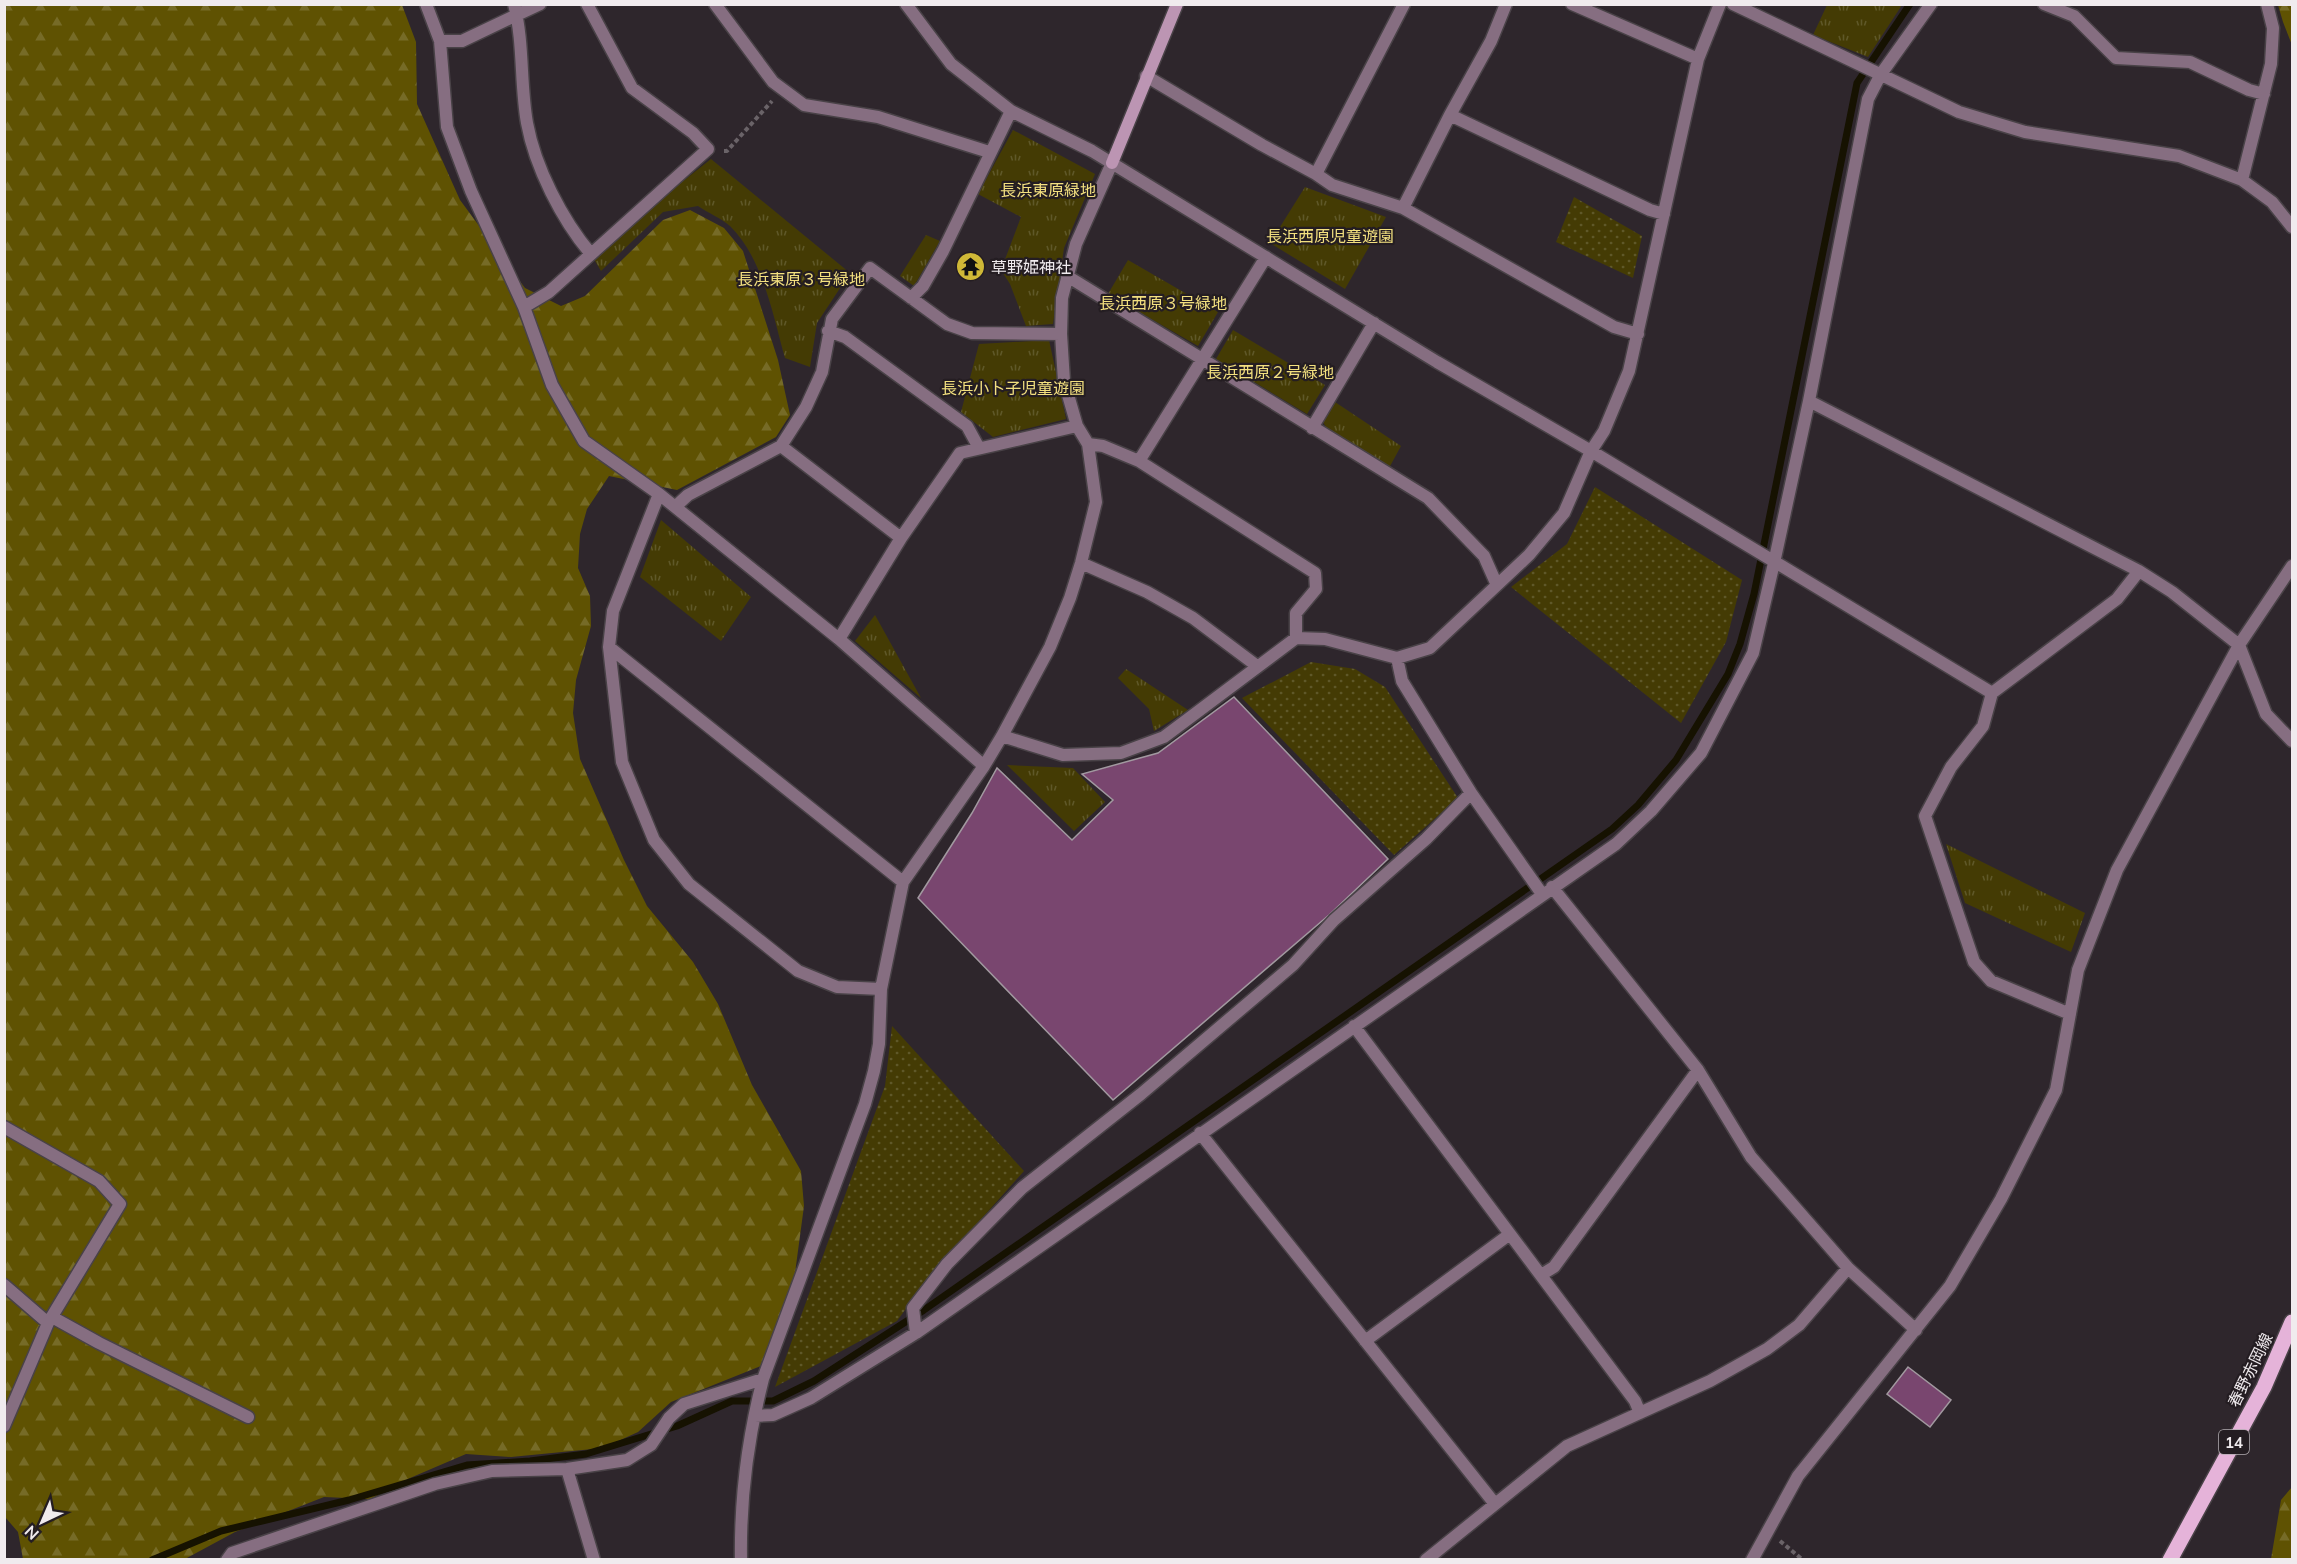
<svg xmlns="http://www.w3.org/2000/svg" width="2297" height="1564" font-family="Mulish,'Noto Sans JP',sans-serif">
<defs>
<pattern id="grass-dots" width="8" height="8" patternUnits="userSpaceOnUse" patternTransform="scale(1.5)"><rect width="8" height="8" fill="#443b04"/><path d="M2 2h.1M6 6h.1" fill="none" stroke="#5f5829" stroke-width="1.8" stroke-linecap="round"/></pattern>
<pattern id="forest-firs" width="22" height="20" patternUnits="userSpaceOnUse" patternTransform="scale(1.5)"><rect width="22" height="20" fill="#5f5202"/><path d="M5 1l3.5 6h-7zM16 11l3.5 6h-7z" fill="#766b27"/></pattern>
<pattern id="park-tufts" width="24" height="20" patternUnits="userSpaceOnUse" patternTransform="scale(1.5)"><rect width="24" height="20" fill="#443b04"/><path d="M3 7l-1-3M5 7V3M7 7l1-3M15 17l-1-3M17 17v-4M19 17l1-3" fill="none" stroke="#5f5829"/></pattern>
</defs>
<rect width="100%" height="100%" fill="#2e262c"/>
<path fill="url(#grass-dots)" d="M1574 197 1642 236 1633 278 1556 242Z
M1595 487 1742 580 1726 642 1681 723 1511 587 1567 544Z
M1311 662 1355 669 1385 687 1458 798 1394 855 1242 698Z
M892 1026 1024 1171 926 1281 897 1321 775 1387 885 1086Z"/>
<path fill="url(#forest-firs)" d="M5 5H402L416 42 417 104 460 200 525 288 561 306 585 296 663 220 690 210 724 228 743 251 778 360 790 415 776 437 677 490 609 476 587 509 580 534 578 568 590 596 591 626 576 680 573 713 580 759 624 860 647 906 693 962 718 1004 752 1085 801 1171 804 1206 791 1303 766 1364 671 1402 638 1432 603 1448 511 1457 466 1454 410 1478 370 1499 324 1497 235 1532 185 1559H23L18 1532 5 1517Z
M2278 5H2292V45L2283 22Z
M2292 1487V1559H2271L2281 1500Z"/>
<path fill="url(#park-tufts)" d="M1827 5V4L1902 5 1868 57 1813 35Z
M1013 130 1095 174 1064 248 1053 324 1026 326 1010 284 1001 270 1021 217 978 194Z
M711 159 850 273 817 323 810 367 785 358C773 316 763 258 730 226 721 218 708 213 698 206L663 212 601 271 591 254Z
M1305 187 1386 217 1345 289 1270 243Z
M926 235 940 241 914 286 900 276Z
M1128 260 1218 312 1198 346 1108 294Z
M1233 330 1325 385 1307 414 1216 359Z
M1049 340 1066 419 993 437 961 412 979 344Z
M1335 402 1401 446 1389 468 1329 432 1323 422Z
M661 520 751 597 721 641 640 577Z
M875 615 921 698 855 641Z
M1126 669 1188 710 1154 731 1149 709 1118 678Z
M1007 765 1073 768 1105 802 1074 831Z
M1946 844 2085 913 2071 952 1965 903Z"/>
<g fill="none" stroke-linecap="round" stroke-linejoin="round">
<path stroke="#161201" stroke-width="7" d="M152 1560 221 1531 349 1500 467 1465 530 1461 586 1454 677 1426 732 1401H773L814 1381 924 1310 1612 829 1638 805 1676 760 1728 674 1740 644 1754 594 1857 83 1910 4"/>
</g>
<path fill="#79466f" stroke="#a299a0" stroke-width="1.5" d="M1234 697 1388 859 1329 915 1113 1100 918 898 972 813 997 768 1072 840 1113 800 1082 774 1158 753Z
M1908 1367 1951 1400 1930 1427 1887 1394Z"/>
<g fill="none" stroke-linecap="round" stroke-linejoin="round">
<defs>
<path id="street" d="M426 4 440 41 447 127 471 191 524 307 552 385 584 441 659 494 839 639 984 766
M514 4C524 43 520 84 527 123 535 167 562 220 591 254
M715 4 773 82 804 105 878 117 989 152
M906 4 951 64 1011 111 1092 151 1437 362 1591 451 1992 693 2117 599 2139 571
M1506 4 1491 41 1450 115 1403 208 1614 327 1638 334
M1572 4 1698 59
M1733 4 1959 112 2025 132 2179 156 2242 180 2272 202 2292 227
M2044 4 2074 16 2116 58 2190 62 2249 90 2264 94
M440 41H462L540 4
M1146 76 1262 145 1316 174
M1450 115 1650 210 1664 214
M2242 180 2271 64 2273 28 2267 4
M1403 208 1332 185 1316 174 1404 4
M1067 276 1428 498 1484 556 1496 583
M911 298 923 286 943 251 1011 111
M524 307 549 292 708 149 693 133 632 88 587 4
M828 331 845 337 967 426 979 448
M1809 401 2139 571 2172 592 2239 645 2292 566
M1312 428 1374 323
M1088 444 1103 446 1139 461 1315 573 1316 589 1296 613V638
M781 446 806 407 822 372 832 319 870 268 947 324 972 333 1061 334
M1139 461 1266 257
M659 494 613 611 609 647 622 762 654 840 689 884 798 971 837 987 881 989
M675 507 688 495 781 446 901 538
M1081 563 1147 592 1193 618 1257 666
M839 639 901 538 960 453 1077 426
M2239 645 2266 714 2292 741
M609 647 903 882
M1397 658 1402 681 1471 793 1542 894
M1992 693 1983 726 1951 767 1925 816 1974 962 1991 981 2070 1014
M1002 736 1063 755 1121 753 1164 737 1296 638 1325 639 1397 658 1430 648 1529 555 1564 513 1591 451 1604 431 1629 371 1698 59 1720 4
M1552 887 1698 1070 1751 1157 1848 1268 1916 1330
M1354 1026 1635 1401 1640 1413
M4 1127 99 1181 120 1204 48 1323 4 1426
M1200 1133 1495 1504
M1541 1275 1554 1267 1698 1070
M4 1285 48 1323
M52 1317 99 1343 248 1417
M916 1333 913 1308 947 1264 1022 1188 1141 1094 1293 965 1334 920 1426 839 1471 793
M1365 1341 1510 1234
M755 1416 773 1415 811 1398 916 1333 1616 844 1651 811 1701 753 1753 653 1774 563 1809 401 1868 99 1881 74 1931 4
M567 1469 594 1560
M227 1560 232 1553 435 1484 492 1471 567 1469 627 1460 651 1445 669 1418 684 1404 763 1379
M741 1560C740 1499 748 1437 763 1379L865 1104 874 1071 879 1044 881 989 903 882 984 766 1002 736 1050 647 1070 598 1081 563 1096 502 1088 444 1077 426 1064 381 1061 334 1062 298 1076 244 1112 163
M1426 1560 1567 1446 1710 1381 1767 1349 1799 1325 1848 1268
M1752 1560 1798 1476 1950 1286 2001 1199 2056 1090 2078 970 2117 870 2239 645"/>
<path id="secondary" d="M1112 163 1177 4"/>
<path id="primary" d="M2170 1560 2264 1387 2292 1322"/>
</defs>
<use href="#street" stroke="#494247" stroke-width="15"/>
<use href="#secondary" stroke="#494247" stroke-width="15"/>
<use href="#primary" stroke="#494247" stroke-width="18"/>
<path stroke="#6a6368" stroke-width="4" stroke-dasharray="4.5 3" stroke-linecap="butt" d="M724 151H727L772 101
M1780 1541 1803 1560"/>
<use href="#street" stroke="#866e81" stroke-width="12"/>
<use href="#secondary" stroke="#bc95b3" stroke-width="12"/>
<use href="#primary" stroke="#e5b3d9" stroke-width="15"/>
</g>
<defs>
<symbol id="temple-disc" viewBox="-11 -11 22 22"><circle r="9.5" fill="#cfb837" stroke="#241d22"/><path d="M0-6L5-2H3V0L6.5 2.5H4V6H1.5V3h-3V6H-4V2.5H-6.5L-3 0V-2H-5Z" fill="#111"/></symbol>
</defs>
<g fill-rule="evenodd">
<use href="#temple-disc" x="954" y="250" width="33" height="33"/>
</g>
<g text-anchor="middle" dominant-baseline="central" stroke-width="4.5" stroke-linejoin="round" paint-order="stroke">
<rect fill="#241d22" stroke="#b3adb1" stroke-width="1.5" x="2219" y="1430" width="30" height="24" rx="4.5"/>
<g font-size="15" font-weight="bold" fill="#f0ebee">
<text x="2234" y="1442">14</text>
</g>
<g font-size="16" fill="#f3e07f" stroke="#241d22">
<text x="1048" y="190">長浜東原緑地</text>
<text x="1330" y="236">長浜西原児童遊園</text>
<text x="801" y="279">長浜東原３号緑地</text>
<text x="1163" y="303">長浜西原３号緑地</text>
<text x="1270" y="372">長浜西原２号緑地</text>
<text x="1013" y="388">長浜小卜子児童遊園</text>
</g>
<g font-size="16" fill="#f0ebee" stroke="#241d22" text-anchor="start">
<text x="991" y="267">草野姫神社</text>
</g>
<g font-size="16" fill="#f0ebee" stroke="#241d22">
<text transform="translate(2250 1370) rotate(-64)">春野赤岡線</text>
</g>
</g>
<rect width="2297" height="1564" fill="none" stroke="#f0ebee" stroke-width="12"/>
<g transform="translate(42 1522) rotate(224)" stroke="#241d22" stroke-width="4.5" paint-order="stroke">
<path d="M0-4.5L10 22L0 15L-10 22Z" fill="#f0ebee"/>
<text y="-9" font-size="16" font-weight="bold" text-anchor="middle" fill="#f0ebee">N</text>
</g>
</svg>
